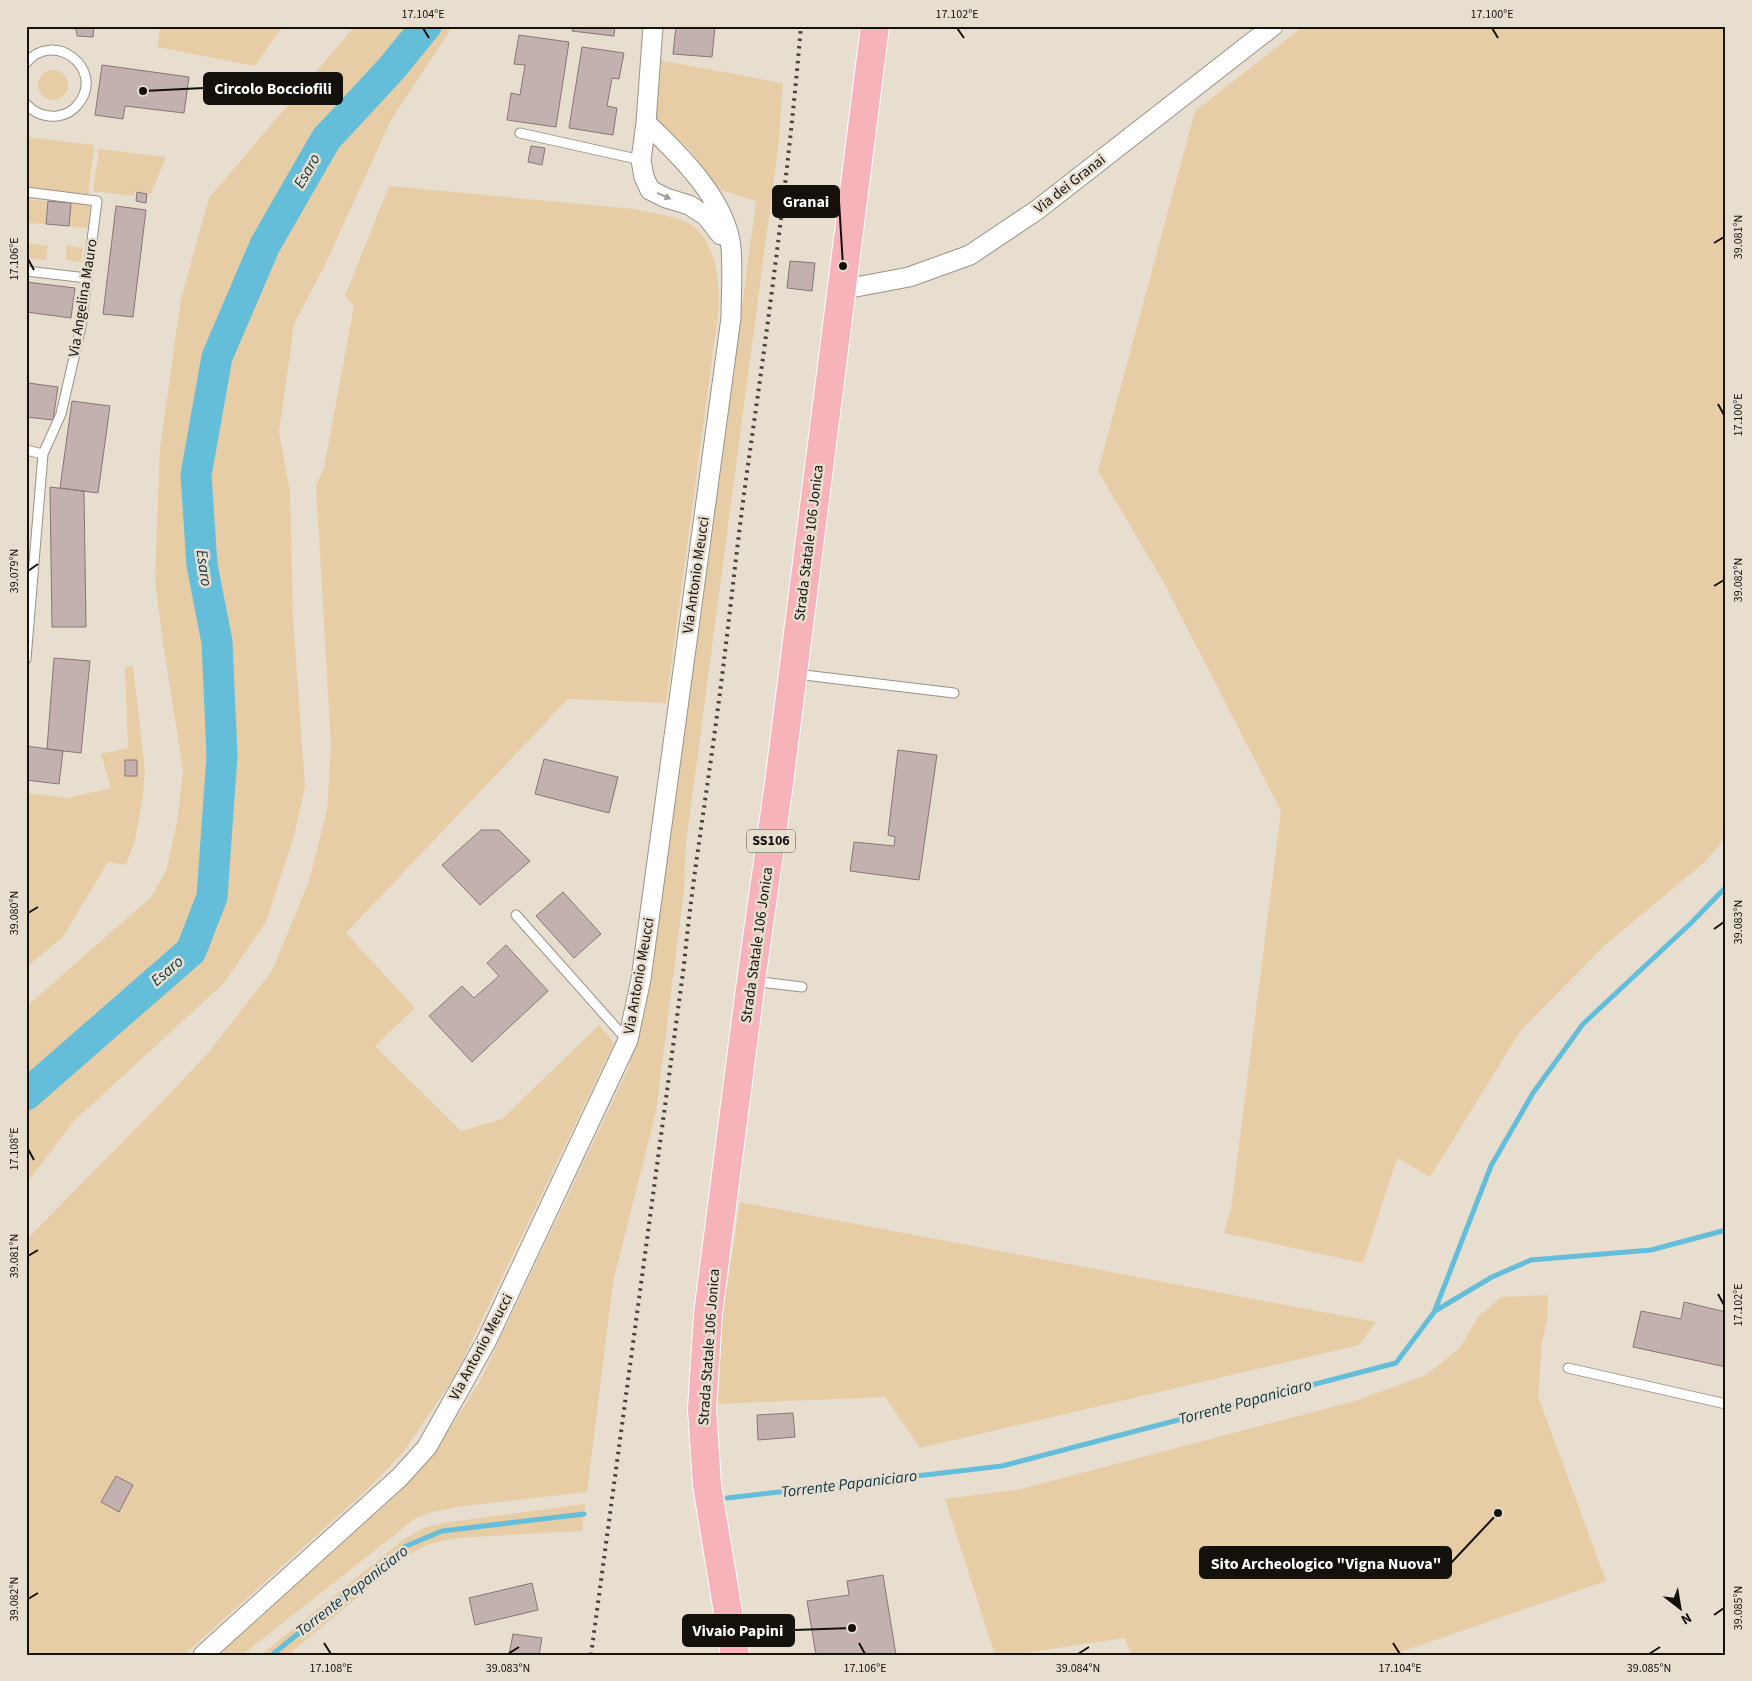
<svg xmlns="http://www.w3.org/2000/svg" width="1752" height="1681" font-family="'Source Sans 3',sans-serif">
<rect width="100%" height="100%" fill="#e7ded0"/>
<path fill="#e7cda5" d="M160 26H285L278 32 255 66 158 47Z
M355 26H453L391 120 325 265 294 324 279 432 290 492 293 617 305 787 294 836 266 922 224 983 74 1121 26 1184V1007L151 897 166 871 177 823 183 770 164 650 155 581 160 447 181 299 209 198Z
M1304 26H1726V837L1704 863 1605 945 1521 1030 1430 1177 1397 1158 1363 1263 1224 1233 1231 1208 1281 811 1164 583 1098 471 1195 111Z
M658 60 783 83 778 149 686 843 684 890 656 1112 613 1282 587 1492 456 1507 433 1512 416 1518 242 1655H217L392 1499 417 1473 443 1439 479 1383 628 1069 646 1008 704 591 756 201 718 189 690 150 655 120Z
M38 85a15 15 0 1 1 30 0a15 15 0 1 1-30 0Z
M26 137 94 145 88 196 26 188Z
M99 149 166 157 151 194 135 191 133 196 93 191Z
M389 186 634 209C650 213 680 216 693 226 717 245 719 281 719 308L666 703 568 699 346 933 415 1008 375 1046 461 1131 502 1119 599 1025 614 1043 456 1374 405 1450 371 1486 184 1655H26V1240L160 1104 208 1053 272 971 309 881 327 810 331 745 316 485 324 468 354 306 345 296Z
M26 199 48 201 46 224 26 223Z
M71 203 90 205 88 228 69 226Z
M26 243 48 246 46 260 26 258Z
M67 245 83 248 81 262 65 260Z
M133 666 145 770 142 803 135 840 126 865 108 862 63 937 26 968V793L68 798 111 788 101 754 128 748 125 667Z
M740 1202 1376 1322 1359 1345 920 1448 885 1397 718 1404 723 1313Z
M1548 1295 1547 1320 1542 1342 1538 1396 1606 1581 1392 1655H1131L1125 1638 1011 1655H995L945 1499 1021 1489 1355 1401 1426 1375 1460 1348 1478 1317 1501 1297Z
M585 1504 582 1531 456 1538 429 1544 407 1556 288 1655H261L404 1539 426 1527 449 1522Z"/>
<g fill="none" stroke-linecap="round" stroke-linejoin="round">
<path stroke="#65bed9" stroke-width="5" d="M1435 1310 1491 1166 1533 1093 1583 1024 1691 923 1726 887
M727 1498 1002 1466 1396 1363 1435 1311 1492 1277 1531 1260 1651 1250 1726 1230
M272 1655 404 1547 442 1531 584 1514"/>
<path stroke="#65bed9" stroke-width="31" d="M26 1095 191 951 212 897 222 756 217 642 202 565 196 475 217 357 265 245 326 139 391 69 426 26"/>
</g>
<path fill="#c3b1af" stroke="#877674" d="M47 26H94L93 37 77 36 76 29Z
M573 26H615L614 36 572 31Z
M676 26H715L712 57 673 54Z
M519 35 569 42 556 127 507 120 511 93 520 95 525 65 514 64Z
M582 47 624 53 619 79 612 78 607 106 617 108 613 135 569 128Z
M102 65 189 77 184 113 125 106 123 119 95 115Z
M531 146 545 148 542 165 528 162Z
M137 192 147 194 146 203 136 201Z
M48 201 71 203 69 226 46 224Z
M116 206 146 210 133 317 103 314Z
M790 261 815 263 812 291 787 288Z
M26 282 75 288 71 318 26 312Z
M28 383 58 387 53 420 26 417Z
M72 401 110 406 98 493 60 488Z
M50 487 84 491 86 627H52Z
M54 658 90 661 81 753 47 749Z
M26 746 63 751 59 784 26 780Z
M898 750 937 755 919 880 850 871 854 842 894 846 895 837 888 835Z
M544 759 618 777 609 813 535 794Z
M125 760H137V776H125Z
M481 830H499L530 861 480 905 442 865Z
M563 892 601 934 574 958 536 916Z
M506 945 548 991 472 1062 429 1016 462 986 474 998 499 976 487 963Z
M1684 1302 1726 1312V1367L1633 1347 1641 1311 1681 1319Z
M793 1413 795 1437 758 1440 757 1415Z
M116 1476 133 1485 119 1512 101 1502Z
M883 1575 896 1655H816L807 1601 849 1595 847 1581Z
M532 1583 538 1610 475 1625 469 1598Z
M513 1634 542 1638 539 1655H509Z"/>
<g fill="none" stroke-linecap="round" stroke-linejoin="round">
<defs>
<path id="lane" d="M26 63C54 29 105 69 79 103 74 110 66 115 57 116 45 117 35 114 26 104
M520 133 641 160
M26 192 97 201 81 327 61 414 43 454 26 659
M26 271 87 278
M26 450 43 454
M796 674 954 693
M516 915 627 1040
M753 981 802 987
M1568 1368 1726 1404"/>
<path id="street" d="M653 26 646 123 641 160 644 177 650 190 666 198 689 205 706 216 721 235
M840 290 909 277 970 255 1037 210 1273 26
M203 1655 400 1477 427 1447 487 1340 628 1040 641 979 731 318C731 295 733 271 731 248 727 201 679 154 646 123"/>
<path id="primary" d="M735 1655 707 1485 702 1409 708 1314 751 981 779 783 875 26"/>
</defs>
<use href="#lane" stroke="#9b9286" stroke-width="11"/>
<use href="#street" stroke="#9b9286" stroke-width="21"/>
<use href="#primary" stroke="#fff" stroke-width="30"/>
<use href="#lane" stroke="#fff" stroke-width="9"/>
<use href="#street" stroke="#fff" stroke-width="19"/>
<use href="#primary" stroke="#f7b3ba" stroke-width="28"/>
<path stroke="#48433c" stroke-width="4" stroke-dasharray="2.5 5" stroke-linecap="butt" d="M591 1655 684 965C692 881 706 799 717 715 729 627 737 539 750 451 770 310 789 168 801 26"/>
</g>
<defs><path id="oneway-solid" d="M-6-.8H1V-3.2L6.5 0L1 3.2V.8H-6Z" transform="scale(1.25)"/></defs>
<use fill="#a19f9e" href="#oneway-solid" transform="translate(664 196) rotate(24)"/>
<path fill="none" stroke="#14100c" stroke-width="2" d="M423 28 429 38M957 28 964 38M1492 28 1498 38M1714 243 1724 237M28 259 34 270M1718 404 1724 415M28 571 38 564M1714 586 1724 580M28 913 38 907M1714 929 1724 922M28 1149 34 1160M28 1256 38 1250M1718 1294 1724 1305M28 1599 38 1593M1714 1615 1724 1608M324 1643 331 1654M859 1643 865 1654M1393 1643 1400 1654M508 1654 519 1647M1078 1654 1089 1647M1649 1654 1660 1647"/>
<g text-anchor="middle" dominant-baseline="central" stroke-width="5" stroke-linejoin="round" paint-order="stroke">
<rect fill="#e7ded0" stroke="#534e47" stroke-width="1" x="747" y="829.5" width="48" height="23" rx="4"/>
<g font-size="14" font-weight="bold" fill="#14100c">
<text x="771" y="841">SS106</text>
</g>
<g font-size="15" fill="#14100c" stroke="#e7ded0">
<text transform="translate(1070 184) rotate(-38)">Via dei Granai</text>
<text transform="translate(83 298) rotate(-81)">Via Angelina Mauro</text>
<text transform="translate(809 543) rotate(-83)">Strada Statale 106 Jonica</text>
<text transform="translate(696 575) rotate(-82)">Via Antonio Meucci</text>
<text transform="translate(757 945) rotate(-82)">Strada Statale 106 Jonica</text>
<text transform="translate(639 976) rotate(-80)">Via Antonio Meucci</text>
<text transform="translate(481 1347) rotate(-62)">Via Antonio Meucci</text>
<text transform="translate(709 1347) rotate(-86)">Strada Statale 106 Jonica</text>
</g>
<g font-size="16" font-style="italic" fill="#0b3642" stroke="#e7ded0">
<text transform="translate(307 171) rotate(-60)">Esaro</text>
<text transform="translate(204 568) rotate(82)">Esaro</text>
<text transform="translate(167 971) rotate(-41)">Esaro</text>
<text transform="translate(1245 1402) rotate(-15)">Torrente Papaniciaro</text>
<text transform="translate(849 1484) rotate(-7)">Torrente Papaniciaro</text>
<text transform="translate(352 1591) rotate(-38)">Torrente Papaniciaro</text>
</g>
</g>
<path fill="none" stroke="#14100c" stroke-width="2" d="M143 91L204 88M843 266L839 201M1498 1513L1451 1563M852 1628L794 1630"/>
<g fill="#14100c" stroke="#e7ded0" stroke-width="2">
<circle cx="143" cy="91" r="5"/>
<circle cx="843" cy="266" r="5"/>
<circle cx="1498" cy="1513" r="5"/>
<circle cx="852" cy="1628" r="5"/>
</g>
<g fill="#14100c" stroke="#14100c" stroke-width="2">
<rect x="204" y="73" width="138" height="31" rx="5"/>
<rect x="773" y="186" width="66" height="31" rx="5"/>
<rect x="1200" y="1547" width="251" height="31" rx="5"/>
<rect x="683" y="1615" width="111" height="31" rx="5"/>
</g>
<g font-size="16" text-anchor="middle" font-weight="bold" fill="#fff">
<text x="273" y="94">Circolo Bocciofili</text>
<text x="806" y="207">Granai</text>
<text x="1326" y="1569">Sito Archeologico "Vigna Nuova"</text>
<text x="738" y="1636">Vivaio Papini</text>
</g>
<rect width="1752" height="1681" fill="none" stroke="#e7ded0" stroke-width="55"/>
<g transform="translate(1680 1608) rotate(149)" stroke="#e7ded0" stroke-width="4" paint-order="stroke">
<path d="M0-4L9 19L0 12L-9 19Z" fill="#14100c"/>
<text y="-8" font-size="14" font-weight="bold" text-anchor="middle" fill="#14100c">N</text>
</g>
<rect x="28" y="28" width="1696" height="1626" fill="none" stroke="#14100c" stroke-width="2"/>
<g font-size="12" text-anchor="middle" fill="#14100c">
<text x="423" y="18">17.104°E</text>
<text x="957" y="18">17.102°E</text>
<text x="1492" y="18">17.100°E</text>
<text transform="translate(1738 237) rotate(-90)" y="4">39.081°N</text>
<text transform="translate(14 259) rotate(-90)" y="4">17.106°E</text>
<text transform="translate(1738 415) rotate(-90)" y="4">17.100°E</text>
<text transform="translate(14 571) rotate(-90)" y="4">39.079°N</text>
<text transform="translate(1738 580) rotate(-90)" y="4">39.082°N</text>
<text transform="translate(14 913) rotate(-90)" y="4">39.080°N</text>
<text transform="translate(1738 922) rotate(-90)" y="4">39.083°N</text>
<text transform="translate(14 1149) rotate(-90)" y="4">17.108°E</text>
<text transform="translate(14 1256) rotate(-90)" y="4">39.081°N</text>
<text transform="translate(1738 1305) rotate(-90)" y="4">17.102°E</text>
<text transform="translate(14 1599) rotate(-90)" y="4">39.082°N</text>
<text transform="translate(1738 1608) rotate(-90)" y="4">39.085°N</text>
<text x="331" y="1672">17.108°E</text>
<text x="508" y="1672">39.083°N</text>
<text x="865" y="1672">17.106°E</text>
<text x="1078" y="1672">39.084°N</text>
<text x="1400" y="1672">17.104°E</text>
<text x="1649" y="1672">39.085°N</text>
</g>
</svg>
